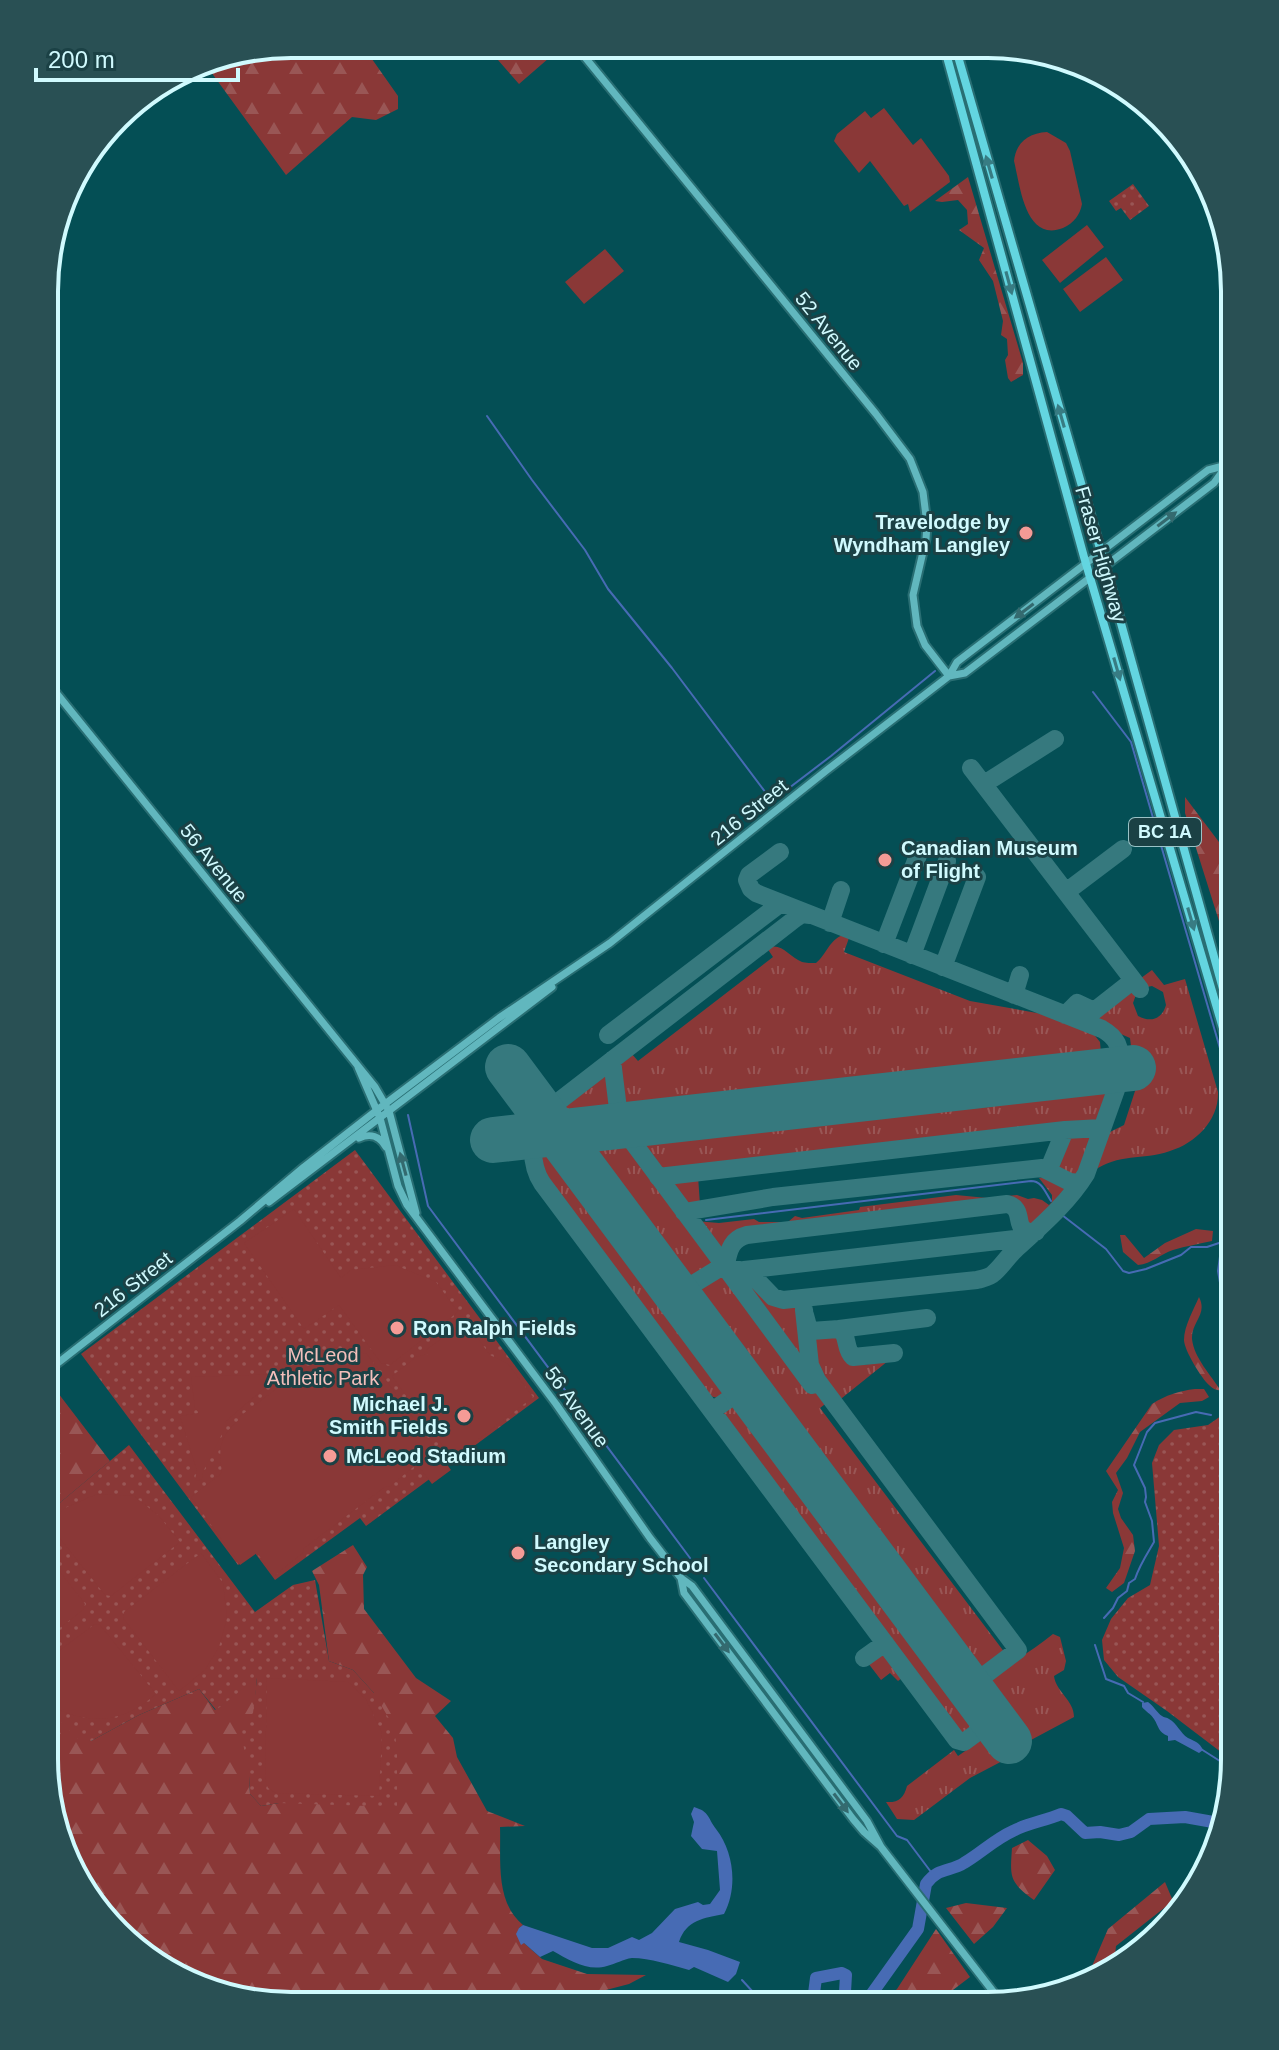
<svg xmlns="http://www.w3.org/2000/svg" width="1279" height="2050" font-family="Arial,sans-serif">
<defs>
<pattern id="grass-tufts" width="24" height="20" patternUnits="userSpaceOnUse" patternTransform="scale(2)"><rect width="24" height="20" fill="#8a3837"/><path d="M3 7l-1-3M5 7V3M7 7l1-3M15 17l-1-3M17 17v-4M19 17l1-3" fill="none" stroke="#995655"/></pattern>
<pattern id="forest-firs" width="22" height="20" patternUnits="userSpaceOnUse" patternTransform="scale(2)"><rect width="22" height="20" fill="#8a3837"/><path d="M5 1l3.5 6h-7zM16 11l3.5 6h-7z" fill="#995655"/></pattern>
<pattern id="park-dots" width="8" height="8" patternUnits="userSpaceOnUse" patternTransform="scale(2)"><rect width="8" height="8" fill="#8a3837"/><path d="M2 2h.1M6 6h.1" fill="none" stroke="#995655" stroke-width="1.8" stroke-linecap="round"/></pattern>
</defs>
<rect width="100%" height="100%" fill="#044f55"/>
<path fill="url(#grass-tufts)" d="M843 935 849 938 844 952 970 1001 1048 1015 1092 1032 1100 1042 1101 1053 1094 1061 622 1114 617 1064 631 1053 638 1061 773 957 767 948C782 942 789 957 802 962 805 963 812 963 816 963 827 954 829 940 843 935Z
M1152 970 1164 985 1185 979 1218 1092C1219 1120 1196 1143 1170 1151 1141 1161 1120 1152 1092 1172L1104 1135 1124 1125 1136 1088 1130 1038 1093 1022 1094 1016 1132 987 1137 992 1133 1003 1138 1016C1151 1023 1162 1019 1166 1005L1163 992 1152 986 1142 988 1137 981Z
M609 1069 614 1116 562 1121 556 1110Z
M1096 1084 1107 1091C1108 1102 1104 1119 1095 1125L660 1173 633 1135Z
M1094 1132 1097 1134 1080 1176 1070 1178 1060 1174 1057 1166 1069 1136Z
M623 1137 715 1262 714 1267 686 1284 682 1282 578 1142Z
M551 1145 727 1381 725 1394 718 1398 705 1395 540 1175V1153L541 1146Z
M698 1176 700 1205 685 1208 670 1188V1184L677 1178Z
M1049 1176 1069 1189 1039 1224 1031 1228 1023 1224 1018 1209 1010 1202 744 1233 732 1240 723 1258 695 1221 719 1223 754 1219 759 1222H788L795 1216 802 1218 859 1210 860 1207 956 1195 987 1198 1017 1195 1028 1199 1034 1198 1042 1200 1049 1205 1052 1202V1195L1039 1178Z
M719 1274 748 1277 774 1303H797L800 1307 809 1372 829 1401 820 1408 1005 1653 975 1676 691 1293V1290Z
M841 1333 845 1355 851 1363 863 1365 888 1361 837 1402 814 1369 810 1337Z
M730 1402H742L977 1717 972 1731 968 1734 956 1733 723 1420 725 1406Z
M1053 1634 1060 1637 1066 1661 1064 1670 1054 1676C1056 1692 1074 1700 1074 1717L1016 1748 1010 1757 970 1778 914 1820 897 1819 886 1802C898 1803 904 1798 907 1786L954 1750 958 1756 981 1740 995 1741 1000 1748 1018 1736 981 1684C1005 1666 1030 1653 1053 1634Z
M881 1649 902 1678 898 1681 890 1673 881 1680 868 1663V1658Z"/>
<path fill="url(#forest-firs)" d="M291 44H382L367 52 398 96V109L376 120 352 117 286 175 203 61Z
M501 45H564L519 84 498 60Z
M968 177 1023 363V375L1011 382 1008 378 1005 360 1008 355 1007 339 1001 335 1003 321 993 281 979 260 984 248 959 230 968 224 967 210 958 200 942 202 935 201Z
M1185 797 1225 850 1219 855 1235 877V972L1185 813Z
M1196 1229 1213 1231 1212 1241C1199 1244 1186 1246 1173 1250 1160 1254 1152 1264 1138 1265L1123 1252 1120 1235H1125L1144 1258 1165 1243Z
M1199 1297C1208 1315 1191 1322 1192 1339 1194 1358 1211 1375 1221 1391 1215 1389 1214 1390 1209 1385 1202 1379 1184 1350 1184 1340 1184 1326 1194 1309 1199 1297Z
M47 1385 55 1389 110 1461 44 1516V1490L52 1484 44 1474V1418L53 1404 44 1396 45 1387Z
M1195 1389H1204L1209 1397 1202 1401 1180 1403 1140 1432 1127 1458 1116 1473 1123 1493 1118 1509 1121 1518 1133 1535 1135 1551 1124 1583 1112 1592 1106 1588 1120 1568 1124 1548 1113 1513 1112 1502 1118 1490 1106 1471 1152 1404C1166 1395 1179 1391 1195 1389Z
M353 1545 367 1567 363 1575 364 1609 416 1678 451 1701 435 1716 453 1738 457 1757 487 1811 525 1826 500 1827C501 1861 495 1902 523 1925L519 1928 524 1943 542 1959 587 1974 646 1975 629 1984 606 1990 605 2001 623 2005 259 2004 140 1955 63 1853 57 1827C62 1821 63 1817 60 1810L54 1808 44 1759V1705L55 1717 91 1741 139 1715 199 1689 215 1710 257 1677 249 1776 250 1794 261 1806 279 1803 374 1693 353 1670 329 1661 319 1585 312 1571Z
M1028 1840 1047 1856 1055 1870 1034 1900C1009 1882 1010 1877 1012 1848Z
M1165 1882 1173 1901 1116 1946 1114 1963 1083 1987 1108 1929Z
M966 1903 1007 1908 993 1927 974 1944 946 1908Z
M936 1929 970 1977 932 2006H880L897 1989Z"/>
<path fill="url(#park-dots)" d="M1133 184 1149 206 1130 220 1121 208 1116 211 1109 201Z
M355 1150 539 1398 366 1526 360 1518 275 1580 255 1553 238 1565 81 1354Z
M1235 1388 1234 1762 1167 1711 1118 1677 1104 1660 1102 1640 1111 1619 1128 1598 1150 1585 1159 1546 1152 1463 1159 1445 1174 1430 1208 1425 1228 1411Z
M129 1445 255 1612 293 1585 315 1580 329 1661 353 1670 374 1693 394 1727 397 1749V1807L279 1803 261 1806 250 1794 249 1776 240 1726 253 1713 257 1678 216 1710 199 1689 139 1715 91 1741 78 1739 44 1705V1516Z"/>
<path fill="#8a3837" d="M884 108 913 145 921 138 949 176 950 182 910 212 908 204 904 206 870 161 859 173 834 141 837 134 865 111 871 118Z
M1047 132 1066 143 1070 151 1082 204C1080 215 1074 223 1063 228 1025 243 1020 185 1014 161 1016 142 1029 133 1047 132Z
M1087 225 1104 247 1060 283 1042 260Z
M605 249 624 271 584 304 565 282Z
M1106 257 1123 280 1080 312 1063 289Z
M294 1209 341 1278 351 1270 395 1265 436 1282 458 1312 390 1365 381 1363 339 1305 304 1329 244 1243Z
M465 1321 490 1355 508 1364 533 1397 457 1456 448 1453 392 1376 416 1357 428 1354 426 1350Z
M335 1347 367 1354 451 1470 432 1484 417 1464 389 1487 386 1486 303 1549 304 1552 274 1576 257 1553 240 1565 191 1497 222 1473C219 1448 218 1438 240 1419L239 1417 305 1367 307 1368Z
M306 1359 308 1363 276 1378 225 1422 227 1424 203 1472 202 1479 197 1481 195 1479 197 1471 180 1416 199 1413 195 1408 191 1377 274 1374Z
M97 1494 134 1496 159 1516 180 1542 111 1596 105 1595 47 1522 67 1507Z
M44 1551 85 1604 83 1610 44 1640Z
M201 1553 223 1583 227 1618 219 1647 205 1670 179 1691 123 1618 124 1612Z
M95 1624 100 1625 156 1694C119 1726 86 1725 44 1703V1662Z
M267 1678 348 1682 366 1699 382 1733 379 1796 276 1793 268 1788 265 1779Z"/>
<path fill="#476bb4" d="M1148 1702C1154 1706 1157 1713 1162 1716 1164 1718 1167 1717 1169 1719 1177 1723 1180 1733 1188 1738 1196 1742 1199 1742 1203 1750L1199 1753 1175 1740 1168 1741V1736C1158 1732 1159 1727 1154 1719 1151 1714 1145 1711 1142 1707V1703Z
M694 1807C710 1812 707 1817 716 1829 734 1852 738 1888 724 1914 704 1918 686 1920 679 1942L708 1950 740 1962 736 1974 728 1982 694 1967 689 1970C671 1965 650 1958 632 1958 623 1959 616 1964 607 1966 588 1972 569 1960 553 1951L540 1957 524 1943 521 1945 516 1934 519 1928 523 1925 592 1948H608L632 1937 639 1940 652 1933 675 1909 698 1902 703 1905 710 1904 720 1890 717 1851 702 1849 691 1836 694 1822 691 1814Z"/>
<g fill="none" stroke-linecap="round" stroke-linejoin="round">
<path stroke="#476bb4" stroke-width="2" d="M487 416 532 480 585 550 608 589 672 668 772 801 831 756 935 671
M1093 692 1131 742 1235 1100
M408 1115 428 1206 690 1558
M1062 1215 1106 1249 1123 1271 1129 1273 1146 1269 1181 1255 1191 1247H1207L1222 1242
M706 1220 1031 1181C1042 1181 1045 1192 1051 1201
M1222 1391 1221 1345 1222 1342C1222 1329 1217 1313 1223 1300L1218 1271 1222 1242 1235 1231
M704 1578 897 1836 907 1840 934 1876
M1104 1618 1113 1608 1118 1598 1127 1591 1129 1583 1135 1579C1139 1566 1147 1554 1154 1542L1152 1521 1145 1502 1146 1497 1145 1488 1134 1465 1147 1432 1155 1423 1196 1412 1211 1415
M1095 1645 1106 1679 1124 1686 1128 1693 1143 1702
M1201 1749 1234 1770
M1139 1944 1157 1924 1189 1902
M742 1980 765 2005"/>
<path stroke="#476bb4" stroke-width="12" d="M770 2005 783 2000 788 2005
M810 2005 813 2001 816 1978 842 1973 846 1975 845 1992 853 2006
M863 2006 918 1929 926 1884C938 1867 950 1872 964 1863 981 1853 995 1839 1013 1831 1028 1823 1045 1821 1061 1814L1067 1816 1085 1833 1100 1832 1119 1835 1131 1832 1149 1819 1185 1817 1213 1822 1225 1817"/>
<path stroke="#36797e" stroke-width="18" d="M971 768 1140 989
M984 784 1055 739
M780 852 749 875 747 880 751 889 756 893 1102 1029C1116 1037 1123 1048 1117 1063L1104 1071
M1066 892 1123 849
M810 915 802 914 796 918 541 1115C530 1134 530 1165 542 1183L957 1740 964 1742 994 1720
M830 923 841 890
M884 944 920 850
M912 955 947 861
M943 967 977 877
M1014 995 1020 975
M1065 1015 1077 1003 1094 1011 1131 982 1130 976
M608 1035 781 903
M612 1060 620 1125 721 1261 730 1268 749 1272 773 1297 783 1300 977 1280C983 1278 989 1278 994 1273 1002 1266 1008 1256 1016 1249 1041 1226 1068 1203 1086 1174L1117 1087V1082L1113 1075 1104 1071
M1048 1171 1065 1130
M658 1177 1065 1130 1102 1128
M684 1212 773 1197 1042 1168 1070 1182 1080 1183
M723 1264 812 1385
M744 1270 1015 1239 1031 1235
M677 1294 726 1264C729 1249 732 1239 747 1235L1007 1204C1028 1209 1009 1233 1036 1232
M804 1310 810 1365 817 1380 1018 1650 969 1687
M805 1315 808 1326 811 1331 839 1329C849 1334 844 1349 853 1357L894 1353
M839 1329 927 1318
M712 1411 746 1387
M864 1658 885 1643"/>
<path stroke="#36797e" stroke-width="46" d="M508 1067 1009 1741
M493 1140 1133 1068"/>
<defs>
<path id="secondary" d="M575 45 876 414 910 459 923 492 927 524 926 539 913 595 917 626 925 645 949 676
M949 676 965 673 1214 483 1227 465 1235 459
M45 679 375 1087 389 1111 416 1213
M358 1067 380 1118 398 1186 407 1205 556 1404 650 1538 681 1578 692 1586 867 1821 881 1847
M359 1138C370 1133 380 1136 386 1147
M269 1202 552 987
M45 1373 240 1221 304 1167 377 1110 499 1018 610 943 827 770 949 676 957 662 1208 470 1227 465
M681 1578 684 1593 853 1819 864 1832 881 1847 1002 2003"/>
<path id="primary" d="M944 46 1084 557 1235 1069
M955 46 1105 566 1235 1032"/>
</defs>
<use href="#secondary" stroke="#296e73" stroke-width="11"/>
<use href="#primary" stroke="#296e73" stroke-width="12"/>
<use href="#secondary" stroke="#61b7be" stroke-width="7"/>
<use href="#primary" stroke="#63d5e0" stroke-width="8"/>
</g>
<defs><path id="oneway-solid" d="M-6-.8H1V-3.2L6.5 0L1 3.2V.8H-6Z" transform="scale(2)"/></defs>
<g fill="#387c83">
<use href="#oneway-solid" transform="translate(989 167) rotate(-106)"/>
<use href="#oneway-solid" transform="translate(1009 283) rotate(75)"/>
<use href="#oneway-solid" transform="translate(1061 416) rotate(-106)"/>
<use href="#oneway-solid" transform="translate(1117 669) rotate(74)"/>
<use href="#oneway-solid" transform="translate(1191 919) rotate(74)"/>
</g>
<g fill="#346a6f">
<use href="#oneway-solid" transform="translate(1167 519) rotate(-37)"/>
<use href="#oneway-solid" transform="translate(1024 611) rotate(143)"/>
<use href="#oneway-solid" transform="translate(403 1164) rotate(-105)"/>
<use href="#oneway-solid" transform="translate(722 1643) rotate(53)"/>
<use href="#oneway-solid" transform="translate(841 1803) rotate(53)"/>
</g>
<g fill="#f59b96" stroke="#1b4145" stroke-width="3">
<circle cx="1026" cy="533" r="8"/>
<circle cx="885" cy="860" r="8"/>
<circle cx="397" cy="1328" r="8"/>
<circle cx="464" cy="1416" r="8"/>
<circle cx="330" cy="1456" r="8"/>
<circle cx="518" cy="1553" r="8"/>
</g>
<g text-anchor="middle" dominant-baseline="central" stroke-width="6" stroke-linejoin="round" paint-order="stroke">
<rect fill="#1b4145" stroke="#9ac2c6" stroke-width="2" x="1129" y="818" width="72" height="28" rx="6"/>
<g font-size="18" font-weight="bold" fill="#d0fafe">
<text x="1165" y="832">BC 1A</text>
</g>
<g font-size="20" fill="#d0fafe" stroke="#1b4145">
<text transform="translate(829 331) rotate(51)">52 Avenue</text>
<text transform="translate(1101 554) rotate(74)">Fraser Highway</text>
<text transform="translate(749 812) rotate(-39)">216 Street</text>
<text transform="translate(214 863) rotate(51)">56 Avenue</text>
<text transform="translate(133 1284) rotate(-38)">216 Street</text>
<text transform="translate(577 1407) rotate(54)">56 Avenue</text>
</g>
<g font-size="20" font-weight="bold" fill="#d0fafe" stroke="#1b4145" text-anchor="start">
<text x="1010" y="522" text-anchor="end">Travelodge by<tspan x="1010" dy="23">Wyndham Langley</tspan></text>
<text x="901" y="848">Canadian Museum<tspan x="901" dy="23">of Flight</tspan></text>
<text x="413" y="1328">Ron Ralph Fields</text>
<text x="448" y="1404" text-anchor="end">Michael J.<tspan x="448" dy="23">Smith Fields</tspan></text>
<text x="346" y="1456">McLeod Stadium</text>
<text x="534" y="1542">Langley<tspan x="534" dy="23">Secondary School</tspan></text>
</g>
<g font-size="20" fill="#f3bfbb" stroke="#1b4145">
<text x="323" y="1355">McLeod<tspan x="323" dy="23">Athletic Park</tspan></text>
</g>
</g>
<path d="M0 0H1279V2050H0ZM291 58H988A233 233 0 0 1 1221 291V1759A233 233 0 0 1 988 1992H291A233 233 0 0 1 58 1759V291A233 233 0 0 1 291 58Z" fill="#295054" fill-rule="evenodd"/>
<path fill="none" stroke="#d0fafe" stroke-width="4" d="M291 58H988A233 233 0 0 1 1221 291V1759A233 233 0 0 1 988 1992H291A233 233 0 0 1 58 1759V291A233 233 0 0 1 291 58Z"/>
<path d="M36 68v12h202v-12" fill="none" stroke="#d0fafe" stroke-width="4"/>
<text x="48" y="68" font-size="24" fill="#d0fafe" stroke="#1b4145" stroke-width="6" paint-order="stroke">200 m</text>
</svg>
